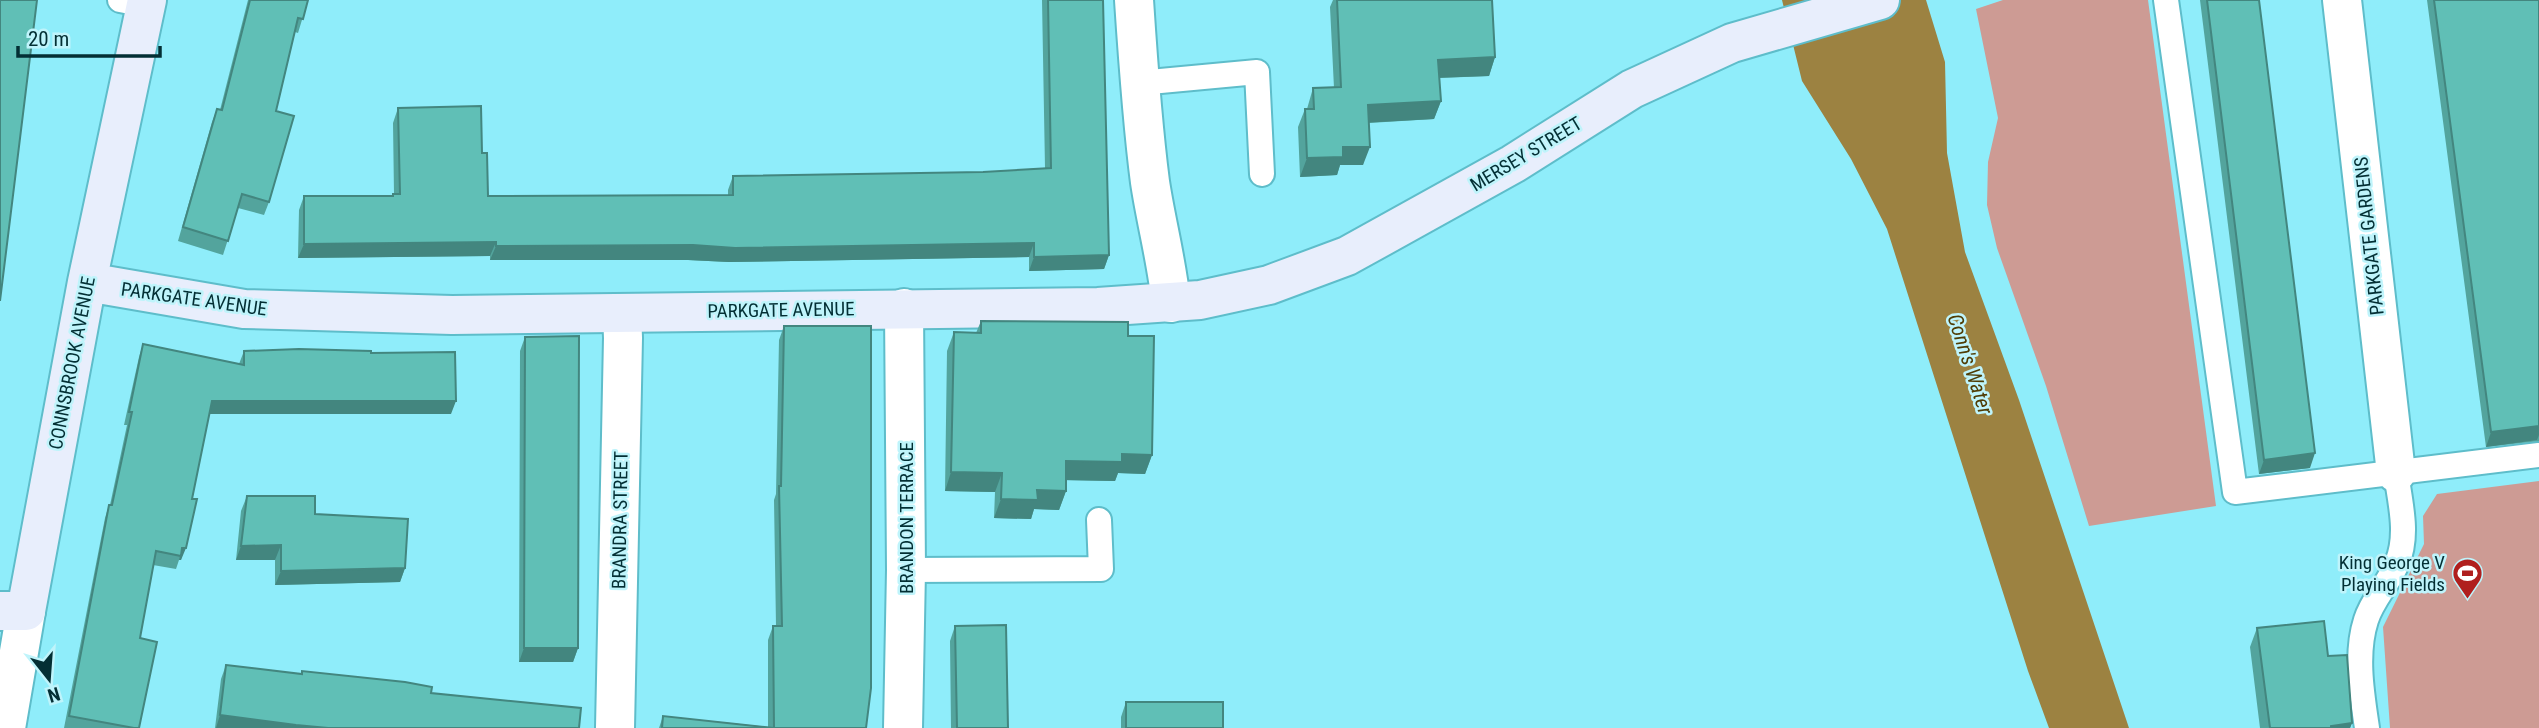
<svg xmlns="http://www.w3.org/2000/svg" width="2539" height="728" font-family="'Roboto Condensed',sans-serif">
<rect width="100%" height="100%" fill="#8fedfa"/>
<path fill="#cd9b94" d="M2003 0H2148L2216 506 2089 526 2046 386 1997 248 1987 205 1988 162 1998 118 1976 9Z
M2539 481V728H2390L2383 627 2424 544 2423 516 2437 494Z"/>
<path fill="#9c8241" d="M1782 0H1926L1945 62 1947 153 1965 252 2019 400 2129 728H2049L2028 671 1887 229 1851 159 1802 81Z"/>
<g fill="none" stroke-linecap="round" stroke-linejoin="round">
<defs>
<path id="lane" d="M120 0 146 5
M2166 0 2235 492 2539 455
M1139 83 1257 72 1262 174
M906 570 1101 569 1099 520
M2367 728C2362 694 2355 654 2366 620 2372 600 2389 583 2397 563 2409 535 2400 502 2396 473"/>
<path id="street" d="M1134 0C1138 61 1142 121 1150 182 1156 222 1167 262 1171 303
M2342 0 2396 473
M6 728 26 611
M615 728 623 338 622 313
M903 728 906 570 904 308"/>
<path id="secondary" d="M87 282 244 309 452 315 1098 307 1200 300 1269 285 1347 256 1513 164 1632 89 1732 43 1880 0
M0 611H26L87 282 147 0"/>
</defs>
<use href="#lane" stroke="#5ebdca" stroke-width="28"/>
<use href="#street" stroke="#5ebdca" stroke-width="42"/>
<use href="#secondary" stroke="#5ebdca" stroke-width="42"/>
<use href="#lane" stroke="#fff" stroke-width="24"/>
<use href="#street" stroke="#fff" stroke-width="38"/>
<use href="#secondary" stroke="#e8eefc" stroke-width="38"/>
</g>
<path fill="#53a49d" d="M248 0H308L298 33 295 32 276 111 269 202 264 215 238 208 223 255 178 241 212 122 217 109 220 110Z
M1042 0H1103L1109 255 1104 269 1029 271V257L729 262 688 260H490V256L298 258 299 210 304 196H392L394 194 393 123 398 108 482 153 488 196 728 195V190L733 176 983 172 1045 168Z
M1333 0H1492L1495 57 1489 76 1439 78 1441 101 1434 119 1369 123 1363 165H1340L1337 175 1300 177 1298 127 1305 109H1307L1313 88H1334L1330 7Z
M2200 0H2259L2310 468 2259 474Z
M2427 0H2539V441L2486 447Z
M981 321 1128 336 1152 455 1145 474 1118 473 1115 481 1066 480V491L1059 510 1034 509 1031 519 994 518 995 492 945 491 947 351 954 332 976 333Z
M784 326 866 728H659L663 716 768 727V640L773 626H776L774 500 776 494 779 340Z
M525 337 578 648 573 662H519L520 351Z
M143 344 239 364 244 351 371 353 451 414H209L192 499 181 560H179L176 569 153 565 140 638 139 728H64L105 518 109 505H110L127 425H124L139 357Z
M247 496 315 514 405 568 400 582 275 585V560H236L241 511Z
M955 626 1008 728H951L950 641Z
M2257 628 2328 656 2352 723 2350 728H2260L2250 647Z
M226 665 301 674 302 671 431 693 579 728H215L221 679Z
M1126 702 1223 728H1121V717Z"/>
<path fill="#43867f" d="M1495 57 1489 76 1432 78 1438 60Z
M1441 101 1434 119 1361 123 1368 105Z
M1343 147H1370L1363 165H1340L1337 175 1300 177 1307 158Z
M496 242 490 256 298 258 304 244Z
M1034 243 1029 257 729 262 688 260H490L496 246Z
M1109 255 1104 269 1029 271 1034 257Z
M212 401H456L451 414H207Z
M2539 426V435L2537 440 2486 447 2491 432Z
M2315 453 2310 468 2259 474 2264 460Z
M1122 454 1152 455 1145 474 1118 473 1115 481 1059 480 1066 461Z
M951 472 1002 473 995 492 945 491Z
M1037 490 1066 491 1059 510 1034 509 1031 519 994 518 1001 499Z
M281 545 275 560H236L241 546Z
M182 548H186L181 560H179Z
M405 568 400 582 275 585 281 571Z
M524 648H578L573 662H519Z
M220 715 328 728H216Z
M2352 723 2350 728H2330L2331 726Z"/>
<path fill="#60bfb6" stroke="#43867f" stroke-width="2" d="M0 0H37L0 301Z
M250 0H308L303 19 298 18 276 111 294 116 269 202 242 194 228 241 183 227 217 109 222 110Z
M1048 0H1103L1109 255 1034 257V243L735 248 693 245 496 246V242L304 244V196H393V194H400L398 108 481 106 482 153H487L488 196 733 195V176L983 172 1051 168Z
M1337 0H1492L1495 57 1438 60 1441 101 1368 105 1370 147H1343V157L1307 158 1305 109H1314L1313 88 1341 87Z
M2207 0H2259L2315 453 2264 460Z
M2434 0H2539V426L2491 432Z
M981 321 1128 322V336H1154L1152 455 1122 454V462L1066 461V491L1037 490 1038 500 1001 499 1002 473 951 472 954 332 981 333Z
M784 326H871V688L866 728H662L663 716 774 728 773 626H782L779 486H781Z
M579 336 578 648H524L525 337Z
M143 344 244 365V351L299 349 371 351V353L455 352 456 401H212L192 499H197L186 548H182L181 556 156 551 140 638 157 642 139 728H134L69 716 109 505H112L132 412H129Z
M247 496H315V514L408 519 405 568 281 571V545L241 546Z
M2324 621 2328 656 2347 655 2352 723 2331 726V728H2270L2257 628Z
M1006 625 1008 728H957L955 626Z
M226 665 302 674V671L405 682 432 687 431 693 581 708 579 728H328L296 725 220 715Z
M1126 702H1223V728H1126Z"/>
<defs>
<symbol id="stadium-pin" viewBox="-11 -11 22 30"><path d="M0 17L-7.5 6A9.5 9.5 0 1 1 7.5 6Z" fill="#b01f1e" stroke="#bff4fb"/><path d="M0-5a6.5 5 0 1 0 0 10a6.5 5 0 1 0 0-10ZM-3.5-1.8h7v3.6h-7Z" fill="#fff"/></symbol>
</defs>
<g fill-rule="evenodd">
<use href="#stadium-pin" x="2450" y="556" width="35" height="47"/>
</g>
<g text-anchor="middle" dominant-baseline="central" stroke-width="5" stroke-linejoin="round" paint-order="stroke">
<g font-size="19" fill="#032f34" stroke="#bff4fb">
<text transform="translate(1526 154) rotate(-31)">MERSEY STREET</text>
<text transform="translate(2369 236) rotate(-96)">PARKGATE GARDENS</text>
<text transform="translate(194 299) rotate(8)">PARKGATE AVENUE</text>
<text transform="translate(781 310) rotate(-1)">PARKGATE AVENUE</text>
<text transform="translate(72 363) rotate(-79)">CONNSBROOK AVENUE</text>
<text transform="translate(906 518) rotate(-90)">BRANDON TERRACE</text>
<text transform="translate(620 520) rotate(-89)">BRANDRA STREET</text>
</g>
<g font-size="19" fill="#032f34" stroke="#bff4fb" text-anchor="end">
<text x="2445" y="562">King George V<tspan x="2445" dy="22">Playing Fields</tspan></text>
</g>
<g font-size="21" font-style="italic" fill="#4f3c04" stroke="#bff4fb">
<text transform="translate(1970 364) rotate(72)">Conn's Water</text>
</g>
</g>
<g transform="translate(49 679) rotate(163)" stroke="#bff4fb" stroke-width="5" paint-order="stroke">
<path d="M0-5L12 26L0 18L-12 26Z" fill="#032f34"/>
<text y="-10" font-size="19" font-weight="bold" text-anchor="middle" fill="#032f34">N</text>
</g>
<path d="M18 46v10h142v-10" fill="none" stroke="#032f34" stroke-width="3.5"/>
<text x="28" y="46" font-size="21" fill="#032f34" stroke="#bff4fb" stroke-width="5" paint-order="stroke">20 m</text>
</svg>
